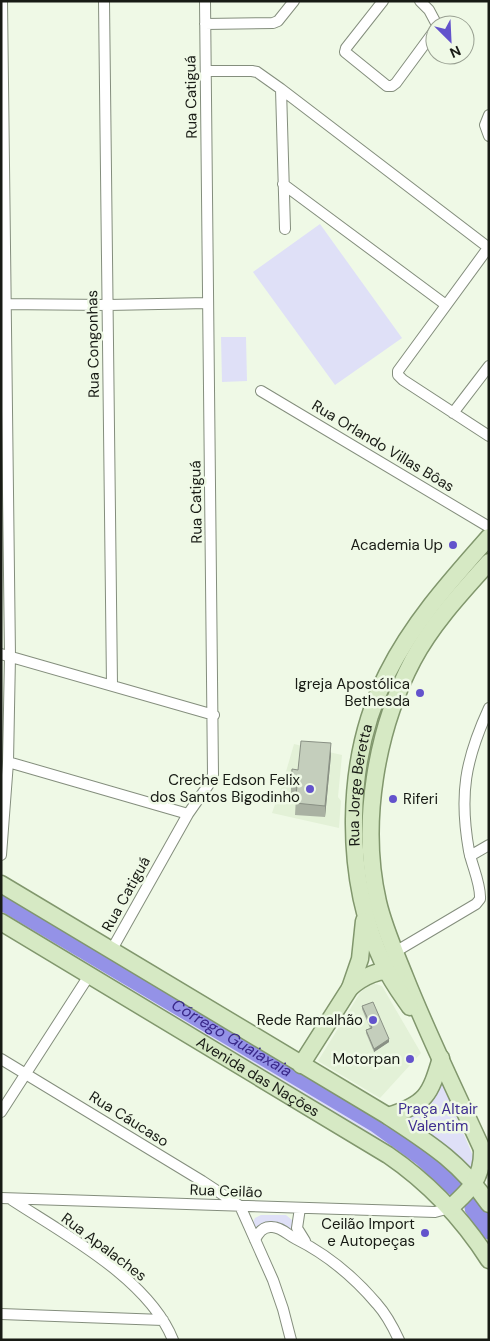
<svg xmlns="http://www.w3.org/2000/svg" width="490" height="1341" font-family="'DM Sans',sans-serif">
<rect width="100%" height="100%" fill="#eff9e6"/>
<path fill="#e3f1d7" d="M294 744 342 755 338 797 341 801 339 828 272 813 283 782Z
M373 983 382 986 421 1053 380 1098 318 1061 360 993 368 985Z"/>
<path fill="#dfe0f7" d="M320 224 402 338 335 385 253 272Z
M221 337H246L247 381 222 382Z
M1 904 81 952 77 959 1 913Z
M85 954 374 1127 420 1160 449 1187H442L424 1171 392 1148 81 961Z
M440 1079 474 1158 475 1163 471 1168 453 1151 407 1118Z
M261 1215H286L292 1220 293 1229 256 1231 253 1222 255 1218Z"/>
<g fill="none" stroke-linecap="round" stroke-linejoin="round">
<g stroke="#9492e7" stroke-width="19">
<path id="s1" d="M1 900 376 1123 423 1157 455 1187"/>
<path d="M474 1208 489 1230"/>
</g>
<defs>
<path id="street" d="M104 1 112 685
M383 1 346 48 345 52 387 86H392L396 83 435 30
M420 1 429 10 437 25
M205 24 273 23 278 21 294 1
M206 71H252L257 72 281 89 489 248
M281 89 285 229
M489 115 485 125 489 136
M283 184 446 305
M488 248 398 371V375L403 380 489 436
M1 304 108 305 208 303
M261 391 489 527
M453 413 489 366
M1 654 214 715
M8 762 188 814
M1 855 8 762 10 656 2 1
M470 856 489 845
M111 951 188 814 209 784 213 775 205 1
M395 952 476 904 480 899C481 884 472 866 469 851 459 795 465 760 489 708
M1 1059 202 1181 240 1206 273 1280 283 1309 291 1340
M1 1112 90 974
M1 1198 435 1212 450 1208
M12 1200C64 1234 149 1279 173 1340
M300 1208 297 1228 305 1241
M255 1240C258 1233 263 1226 272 1227 281 1227 288 1235 296 1239 326 1254 355 1278 377 1304 386 1314 393 1327 399 1340
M1 1314 163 1320"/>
<g id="primary">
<path d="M489 562C462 592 432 624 413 660 376 730 360 824 378 902 384 928 395 952 405 977 428 1035 456 1092 482 1149L489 1159"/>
<path d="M1 884 388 1116C429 1143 460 1162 489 1204"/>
<path id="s2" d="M1 922 388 1155C429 1183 462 1218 489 1260"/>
<path d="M350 988C361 978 382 966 397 974"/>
<path id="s3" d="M410 1007C401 994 391 981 384 965 343 878 344 760 387 674 413 622 451 580 489 537"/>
<path d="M301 1065 350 988 360 959 364 921"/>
<path d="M388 1116C426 1104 430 1095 441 1058"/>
<path d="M450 1208C470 1190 483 1178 482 1149"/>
</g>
</defs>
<use href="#street" stroke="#848e7d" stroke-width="12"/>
<use href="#primary" stroke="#81976d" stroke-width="19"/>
<use href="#street" stroke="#fff" stroke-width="10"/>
<use href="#primary" stroke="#d6e9c4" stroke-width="16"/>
</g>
<path fill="#a9b1a2" d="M331 755 325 817 295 815 296 797 291 796V785L298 770Z
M362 1006 389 1042 374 1052 366 1033V1030L370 1028 362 1009Z"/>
<path fill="#899084" d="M331 743V755L325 817V806Z
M389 1039V1042L374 1052V1049Z"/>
<path fill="#c4cebc" stroke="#899084" d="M301 741 331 743 325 806 295 803 297 786 291 785 292 769 298 770Z
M373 1002 389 1039 374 1049 366 1030 372 1028 362 1006Z"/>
<g fill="#6353cc" stroke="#eff9e6" stroke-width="2">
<circle cx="453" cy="545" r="5"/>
<circle cx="420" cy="693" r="5"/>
<circle cx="310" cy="789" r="5"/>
<circle cx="393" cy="799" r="5"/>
<circle cx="373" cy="1020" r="5"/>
<circle cx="410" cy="1059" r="5"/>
<circle cx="425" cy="1233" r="5"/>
</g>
<g text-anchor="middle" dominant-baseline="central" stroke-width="5" stroke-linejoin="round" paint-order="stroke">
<g font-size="15" fill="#181b15" stroke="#eff9e6">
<text transform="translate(191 97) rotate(-91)">Rua Catiguá</text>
<text transform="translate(93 344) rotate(-91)">Rua Congonhas</text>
<text transform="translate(383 446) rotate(31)">Rua Orlando Villas Bôas</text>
<text transform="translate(196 502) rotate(-91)">Rua Catiguá</text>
<text stroke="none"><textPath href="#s3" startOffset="234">Rua Jorge Beretta</textPath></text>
<text transform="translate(126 894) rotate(-61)">Rua Catiguá</text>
<text stroke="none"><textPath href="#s2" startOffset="300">Avenida das Nações</textPath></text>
<text transform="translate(129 1119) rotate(32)">Rua Cáucaso</text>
<text transform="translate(226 1191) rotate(2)">Rua Ceilão</text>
<text transform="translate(104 1247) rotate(37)">Rua Apalaches</text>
</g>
<g font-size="15" fill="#181b15" stroke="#eff9e6" text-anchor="end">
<text x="443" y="545">Academia Up</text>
<text x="410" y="684">Igreja Apostólica<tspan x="410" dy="17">Bethesda</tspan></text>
<text x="300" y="780">Creche Edson Felix<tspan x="300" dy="17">dos Santos Bigodinho</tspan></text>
<text x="403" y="799" text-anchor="start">Riferi</text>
<text x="363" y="1020">Rede Ramalhão</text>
<text x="400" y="1059">Motorpan</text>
<text x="415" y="1224">Ceilão Import<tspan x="415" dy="17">e Autopeças</tspan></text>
</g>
<g font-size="15" fill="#3e2e90" stroke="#eff9e6">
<text x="438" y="1109">Praça Altair<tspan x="438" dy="17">Valentim</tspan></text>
</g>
<g font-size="16" font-style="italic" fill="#392889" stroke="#eff9e6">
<text stroke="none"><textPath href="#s1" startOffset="269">Córrego Guaiaxaia</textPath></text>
</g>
</g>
<rect width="490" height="1341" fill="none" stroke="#181b15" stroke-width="5"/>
<g transform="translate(450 40) rotate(156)"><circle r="24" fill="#eff9e6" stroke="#99a092"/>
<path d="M0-4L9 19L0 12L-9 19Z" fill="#6353cc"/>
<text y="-8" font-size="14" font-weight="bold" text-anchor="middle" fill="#181b15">N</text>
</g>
</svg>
